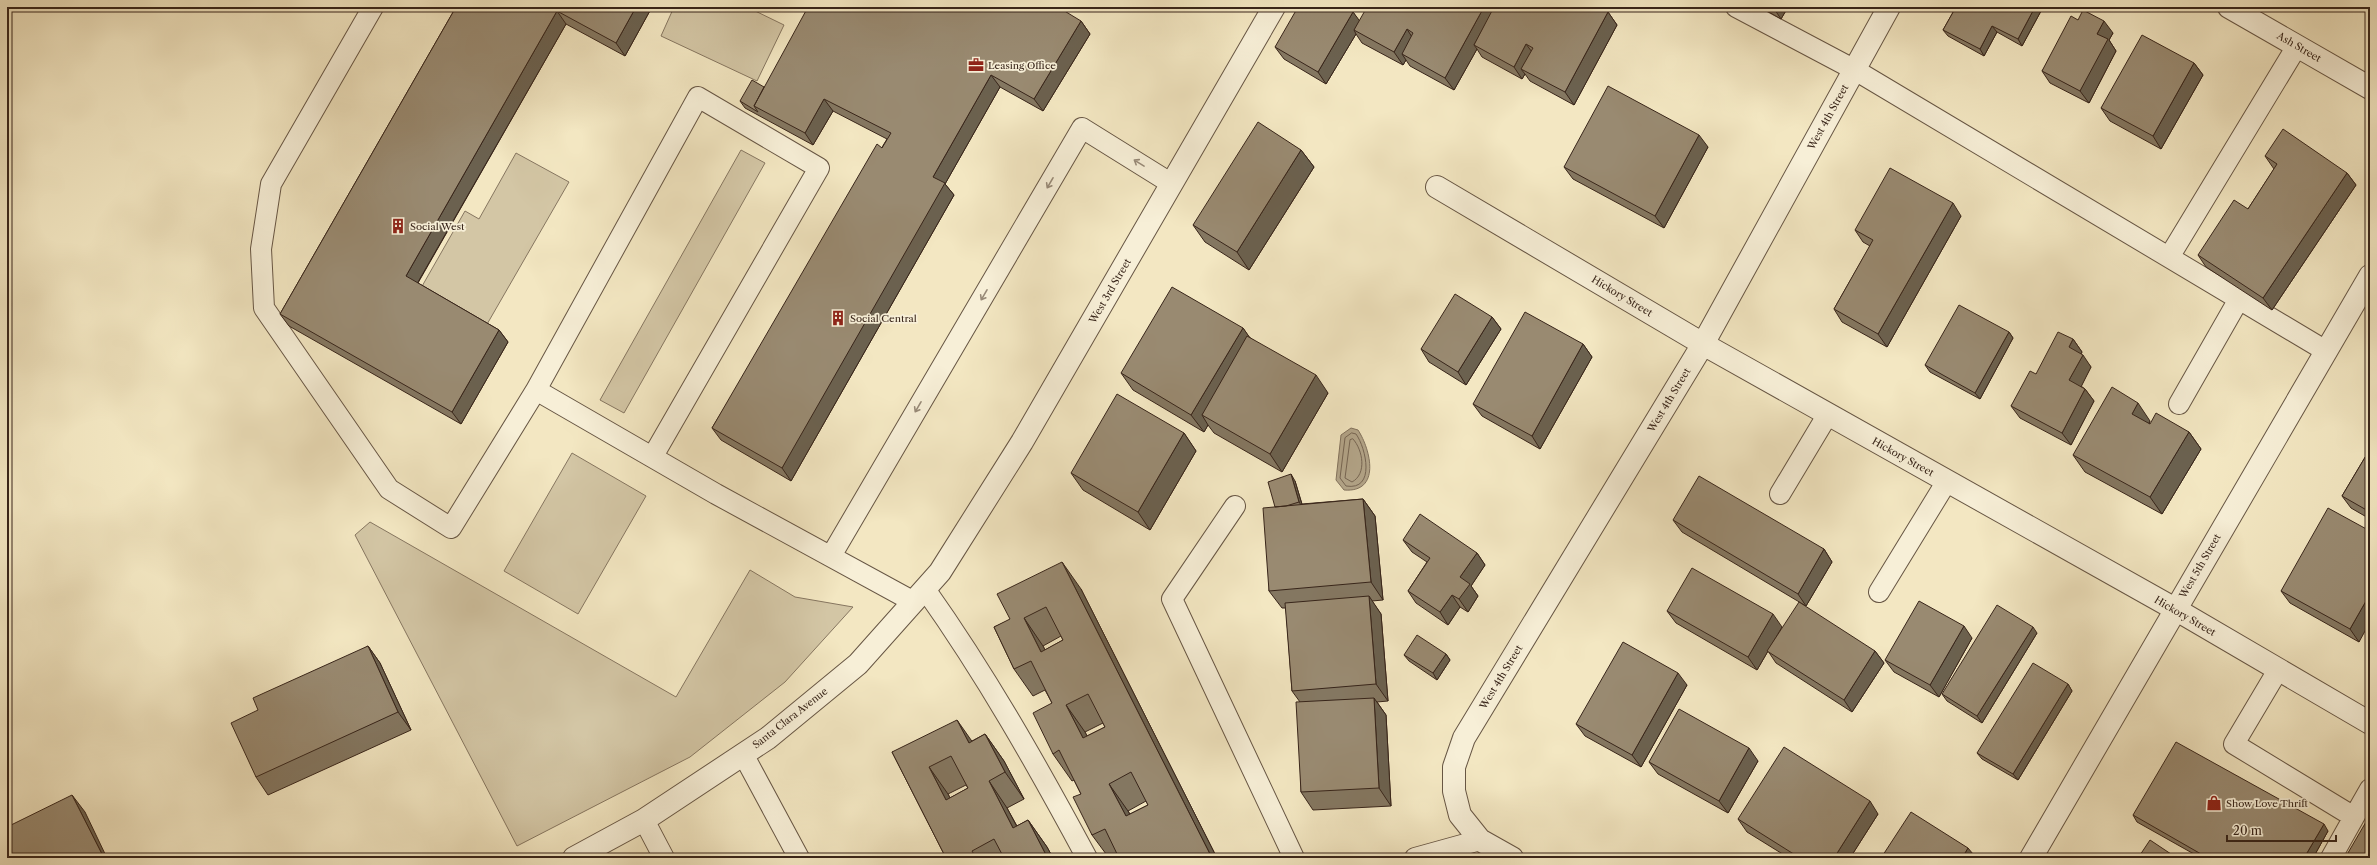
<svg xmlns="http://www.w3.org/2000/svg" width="2377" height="865" font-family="'Libre Caslon Text',serif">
<rect width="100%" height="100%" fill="#f3e7c2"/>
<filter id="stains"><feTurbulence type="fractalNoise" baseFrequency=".005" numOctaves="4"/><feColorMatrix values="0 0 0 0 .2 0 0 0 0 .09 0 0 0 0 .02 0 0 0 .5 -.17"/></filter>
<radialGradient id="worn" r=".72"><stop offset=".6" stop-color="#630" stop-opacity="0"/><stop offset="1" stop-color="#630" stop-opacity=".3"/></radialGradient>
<path fill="#d3c6a5" stroke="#867660" d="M674 7H747L784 25 757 81 661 36Z
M741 150 765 163 624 413 600 400Z
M516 153 569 182 486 326 421 288 465 211 479 219Z
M572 453 646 496 578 614 504 571Z
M370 522 676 697 750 570 795 597 853 607 785 682 690 757 517 846 355 535Z"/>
<path fill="#b3a589" stroke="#82725d" d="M1351 428 1358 430C1371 450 1381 493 1344 490L1336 480 1341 435Z"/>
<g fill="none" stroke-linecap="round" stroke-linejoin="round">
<path stroke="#766552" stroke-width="1" d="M1352 433 1356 434C1366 448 1376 491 1346 486L1340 478 1345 438Z
M1353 439C1363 450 1367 474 1352 482L1345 478 1350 440Z"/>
<defs>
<path id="service" d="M373 7 271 184 261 249 264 308 389 489 451 528 536 390
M1736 7 1855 70 2326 351
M2174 249 2297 46
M2179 404 2239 299
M653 456 819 168 698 97 536 390 716 494 914 602
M1780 494 1828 414
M1235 506 1172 599 1294 858
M831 556 1082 128 1172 184
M925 589C986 675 1037 765 1087 858
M1879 592 1947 481
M2278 670 2234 744 2354 817 2370 789
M743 754 799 858
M644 820 664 858
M1415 858 1480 840
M2331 858 2354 817"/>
<path id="minor" d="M2229 7 2370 88
M1437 187 1703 344 2175 609 2370 723
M574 858 644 820 768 738 858 664 940 572 1022 442 1274 7
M1512 858 1480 840 1460 815 1454 791V767L1464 738 1703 344 1889 7"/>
<path id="tertiary" d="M2031 858 2370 276"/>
</defs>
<use href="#service" stroke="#675644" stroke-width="22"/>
<use href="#minor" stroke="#675644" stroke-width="24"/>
<use href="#tertiary" stroke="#675644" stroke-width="24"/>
<use href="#service" stroke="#f7efd7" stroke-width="20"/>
<use href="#minor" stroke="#f7efd7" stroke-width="22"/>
<use href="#tertiary" stroke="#f7efd7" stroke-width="22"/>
</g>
<path fill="#847761" stroke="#38251a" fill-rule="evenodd" d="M456 7H652L625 56 566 24 418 283 499 330 508 342 461 424 289 326 280 314Z
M1760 7H1788L1781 19Z
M1956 7H2038L2041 11 2022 46 1997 32 1984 56 1948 36 1943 30Z
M1350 10 1353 12 1359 21 1608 12 1617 25 1574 105 1530 81 1525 74 1522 79 1482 57 1477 49 1454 90 1410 66 1406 60 1403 65 1362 43 1356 34 1326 84 1284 59 1275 47Z
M2078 20 2113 33 2109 40 2116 51 2089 103 2050 83 2042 71Z
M1081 21 1090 34 1043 111 1000 87 945 184 954 195 791 481 721 440 712 428 887 139 833 111 813 145 745 108 740 101 764 87Z
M2194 63 2203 75 2161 149 2110 121 2101 108Z
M1708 147 1664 228 1573 179 1564 167Z
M1301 150 1314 167 1249 270 1205 242 1193 225Z
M2265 156 2347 173 2356 185 2272 310 2206 267 2198 255 2248 209 2274 169Z
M1961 216 1887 347 1842 322 1834 309 1870 246 1863 242 1855 230Z
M1492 317 1501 329 1466 385 1429 362 1421 349Z
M1243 328 1249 337 1328 393 1282 472 1214 433 1208 425 1204 432 1133 390 1121 373Z
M2009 332 2013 338 1980 399 1930 372 1925 365Z
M2073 339 2082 352 2081 354 2091 367 2081 386 2085 389 2094 401 2071 445 2020 418 2011 406 2036 374Z
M1583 344 1592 357 1540 449 1482 416 1473 404Z
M2150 421 2149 424 2189 432 2201 449 2162 514 2085 472 2073 455Z
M1184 433 1196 451 1150 530 1083 490 1071 473Z
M2370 449V519L2351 508 2342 496Z
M1295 481 1302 504 1363 499 1375 516 1383 600 1372 601 1381 614 1388 701 1377 702 1386 715 1391 806 1313 810 1301 792 1300 702 1292 691 1286 608H1282L1269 591 1275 507Z
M1673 520 1824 549 1832 562 1806 606 1682 532Z
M2370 531 2359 642 2290 603 2281 591Z
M1403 540 1477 553 1485 565 1471 586 1478 596 1468 612 1460 607 1448 625 1416 603 1408 591 1427 562 1412 552Z
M1081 589 1217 858H1109L1092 835 1081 794 1074 780 1072 781 1053 754 1052 703 1045 690 1033 696 1014 669 994 627ZM1061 636 1063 640 1045 650 1043 646ZM1103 723 1105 727 1087 736 1085 732ZM1146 801 1148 805 1130 814 1128 811Z
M1667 611 1782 627 1772 644 1875 651 1884 663 1852 712 1776 663 1768 651 1757 670 1676 623Z
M2037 633 1982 723 1947 701 1942 694Z
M1972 638 1939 697 1894 672 1885 660Z
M368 646 380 663 411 730 268 795 256 777 258 710Z
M1446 654 1450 660 1437 680 1409 661 1404 655Z
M2068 684 2072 691 2018 780 1982 759 1977 753Z
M1687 685 1641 767 1585 736 1576 724Z
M985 734 1004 761 1024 799 1007 808 1017 826 1028 820 1047 847 1053 858H946L892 752 972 741ZM966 785 968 788 950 798 948 794Z
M1758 761 1728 813 1658 774 1649 762Z
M1878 814 1850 858H1789L1747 832 1738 819Z
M2133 815 2328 831 2313 858H2201L2137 822Z"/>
<path fill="#6b614f" stroke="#38251a" d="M636 7H652L625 56 616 43Z
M1341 7H1352L1347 16Z
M1484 7H1495L1474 45 1477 49 1454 90 1445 78Z
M1773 7H1788L1781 19Z
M2035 7H2038L2041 11 2022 46 2018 39Z
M557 11 566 24 414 289 406 276Z
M1353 12 1362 24 1354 30 1356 34 1326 84 1318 72Z
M1608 12 1617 25 1574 105 1565 92Z
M1081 21 1090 34 1043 111 1034 99Z
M2104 21 2113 33 2109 40 2116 51 2089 103 2080 91 2097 34Z
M1992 26 1997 32 1984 56 1980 49Z
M1407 29 1415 42 1402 54 1406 60 1403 65 1394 52Z
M1526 44 1535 56 1521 69 1525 74 1522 79 1514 67Z
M2194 63 2203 75 2161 149 2153 136Z
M991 75 1000 87 945 184 954 195 791 481 782 468 933 177Z
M824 99 833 111 813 145 805 133Z
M1699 135 1708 147 1664 228 1655 216Z
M1301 150 1314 167 1249 270 1237 252Z
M2347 173 2356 185 2272 310 2263 298Z
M1953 203 1961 216 1887 347 1878 334Z
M1492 317 1501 329 1466 385 1458 372Z
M1243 328 1255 345 1202 415 1208 425 1204 432 1191 415Z
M499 330 508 342 461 424 452 412Z
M2009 332 2013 338 1980 399 1975 393Z
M2073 339 2082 352 2077 360 2069 347Z
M1583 344 1592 357 1540 449 1532 436Z
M2083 355 2091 367 2078 393 2069 380Z
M1316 375 1328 393 1282 472 1270 454Z
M2085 389 2094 401 2071 445 2062 433Z
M2138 403 2150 421 2144 432 2132 414Z
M2189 432 2201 449 2162 514 2150 497Z
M1184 433 1196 451 1150 530 1138 512Z
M1291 474 1295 481 1303 508 1299 502Z
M1363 499 1375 516 1383 600 1371 582Z
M1824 549 1832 562 1806 606 1798 594Z
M1477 553 1485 565 1471 586 1478 596 1468 612 1459 599 1460 577Z
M1062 562 1081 589 1217 858H1212Z
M2370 594V622L2359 642 2350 629Z
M1452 595 1460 607 1448 625 1440 612Z
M1369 596 1381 614 1388 701 1376 684Z
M1773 614 1782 627 1757 670 1748 657Z
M1024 618 1043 646 1060 679 1041 652Z
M1964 626 1972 638 1939 697 1930 685Z
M2033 627 2037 633 1982 723 1977 716Z
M368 646 380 663 411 730 398 712Z
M1875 651 1884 663 1852 712 1844 700Z
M1446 654 1450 660 1437 680 1433 673Z
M1678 673 1687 685 1641 767 1632 755Z
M2068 684 2072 691 2018 780 2013 774Z
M1374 698 1386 715 1391 806 1379 788Z
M1066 705 1085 732 1102 765 1083 738Z
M957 720 976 747 969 743Z
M985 734 1004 761 1024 799 1005 772Z
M1749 748 1758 761 1728 813 1719 801Z
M929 767 948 794 965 827 946 800Z
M989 781 1007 808 1032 855 1013 828Z
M1109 784 1128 811 1145 843 1126 816Z
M72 795 85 812 107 858H104Z
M1870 801 1878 814 1850 858H1834Z
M1028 820 1047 847 1053 858H1048L1046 855Z
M2324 824 2328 831 2313 858H2304Z
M1968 848 1973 854 1970 858H1962Z"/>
<path fill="#998a71" stroke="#38251a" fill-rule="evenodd" d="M456 7H636L616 43 557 11 406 276 499 330 452 412 280 314Z
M808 7H1058L1081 21 1034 99 991 75 933 177 945 183 782 468 712 428 877 144 882 148 891 133 824 99 805 133 754 106Z
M1298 7H1344L1353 12 1318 72 1275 47Z
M1367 7H1484L1445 78 1402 54 1413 33 1407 29 1394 52 1354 30Z
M1494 7H1598L1608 12 1565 92 1521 69 1533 48 1526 44 1514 67 1474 45Z
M1956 7H2035L2018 39 1992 26 1980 49 1943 30Z
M2083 10 2104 21 2097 34 2108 39 2080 91 2042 71 2071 16 2078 20Z
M2142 35 2194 63 2153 136 2101 108Z
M752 80 764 87 754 106 758 112 740 101Z
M1608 86 1699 135 1655 216 1564 167Z
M1258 122 1301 150 1237 252 1193 225Z
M2283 129 2347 173 2263 298 2198 255 2234 200 2248 209 2277 164 2265 156Z
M1890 168 1953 203 1878 334 1834 309 1873 240 1855 230Z
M1172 287 1243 328 1191 415 1121 373Z
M1455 294 1492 317 1458 372 1421 349Z
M1959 305 2009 332 1975 393 1925 365Z
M1525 312 1583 344 1532 436 1473 404Z
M2058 332 2073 339 2069 347 2083 355 2069 380 2085 389 2062 433 2011 406 2030 371 2036 374Z
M1247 336 1316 375 1270 454 1202 415Z
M2112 387 2138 403 2132 414 2150 424 2156 413 2189 432 2150 497 2073 455Z
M1117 394 1184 433 1138 512 1071 473Z
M2370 449V512L2342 496Z
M1291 474 1299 502 1286 506 1275 507 1268 482Z
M1699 476 1824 549 1798 594 1673 520Z
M1363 499 1371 582 1269 591 1263 508Z
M2328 508 2370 531V594L2350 629 2281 591Z
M1420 514 1477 553 1460 577 1470 584 1459 599 1452 595 1440 612 1408 591 1430 558 1403 540Z
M1062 562 1212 858H1175L1174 856 1171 858H1119L1105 829 1092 835 1073 797 1081 794 1059 750 1053 754 1033 713 1052 703 1031 661 1014 669 994 627 1010 619 997 594ZM1046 607 1063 640 1041 652 1024 618ZM1088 694 1105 727 1083 738 1066 705ZM1131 772 1148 805 1126 816 1109 784Z
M1692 568 1773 614 1748 657 1667 611Z
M1369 596 1376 684 1292 691 1285 603Z
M1919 601 1964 626 1930 685 1885 660Z
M1799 602 1875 651 1844 700 1767 651Z
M1997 605 2033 627 1977 716 1942 694Z
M1417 635 1446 654 1433 673 1404 655Z
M1623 642 1678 673 1632 755 1576 724Z
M368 646 398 712 256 777 231 723 258 710 253 698Z
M2033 663 2068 684 2013 774 1977 753Z
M1374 698 1379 788 1301 792 1296 702Z
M1679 709 1749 748 1719 801 1649 762Z
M957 720 969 743 985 734 1005 772 989 781 1013 828 1028 820 1046 855 1041 858H1004L994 839 972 851 976 858H946L892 752ZM951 756 968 788 946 800 929 767Z
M2176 742 2324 824 2304 858H2208L2133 815Z
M1784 747 1870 801 1834 858H1800L1738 819Z
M72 795 104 858H7V827Z
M1911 812 1968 848 1962 858H1881Z
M2370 815V858H2345Z
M2150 840 2177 858H2138Z"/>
<defs><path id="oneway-shaft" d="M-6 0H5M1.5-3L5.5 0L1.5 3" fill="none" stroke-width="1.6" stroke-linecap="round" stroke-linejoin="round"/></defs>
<g stroke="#988a78">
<use href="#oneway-shaft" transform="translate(1139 163) rotate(-148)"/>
<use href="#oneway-shaft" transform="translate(1050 183) rotate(120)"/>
<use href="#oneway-shaft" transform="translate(984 295) rotate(120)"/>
<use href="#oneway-shaft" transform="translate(918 407) rotate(120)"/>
</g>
<defs>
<symbol id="office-bare" viewBox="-9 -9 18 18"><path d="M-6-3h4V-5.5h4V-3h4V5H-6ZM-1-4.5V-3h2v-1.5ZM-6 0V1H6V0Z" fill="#8f2418" stroke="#f7efd7" stroke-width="2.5" paint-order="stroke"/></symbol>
<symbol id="building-bare" viewBox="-9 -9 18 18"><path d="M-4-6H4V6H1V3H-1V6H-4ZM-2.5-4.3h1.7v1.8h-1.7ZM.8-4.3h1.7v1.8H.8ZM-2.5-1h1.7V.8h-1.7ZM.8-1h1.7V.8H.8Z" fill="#8f2418" stroke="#f7efd7" stroke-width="2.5" paint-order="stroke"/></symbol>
<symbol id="shop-bare" viewBox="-9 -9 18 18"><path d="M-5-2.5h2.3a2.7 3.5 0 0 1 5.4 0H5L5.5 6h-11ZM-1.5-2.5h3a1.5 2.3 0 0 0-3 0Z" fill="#8f2418" stroke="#f7efd7" stroke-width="2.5" paint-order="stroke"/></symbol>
</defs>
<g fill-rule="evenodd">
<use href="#office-bare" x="965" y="54" width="22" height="22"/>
<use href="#building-bare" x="387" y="215" width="22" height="22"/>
<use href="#building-bare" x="827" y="307" width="22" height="22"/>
<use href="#shop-bare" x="2203" y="792" width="22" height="22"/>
</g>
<g text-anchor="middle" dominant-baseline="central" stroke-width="3.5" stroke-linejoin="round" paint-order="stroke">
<g font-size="10" fill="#38251a" stroke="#f7efd7">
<text transform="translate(2299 47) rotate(30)">Ash Street</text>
<text transform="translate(1828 117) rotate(-61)">West 4th Street</text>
<text transform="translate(1110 291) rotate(-60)">West 3rd Street</text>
<text transform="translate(1622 296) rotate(31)">Hickory Street</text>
<text transform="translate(1669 400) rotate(-59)">West 4th Street</text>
<text transform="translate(1903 457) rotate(29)">Hickory Street</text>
<text transform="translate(2200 566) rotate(-60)">West 5th Street</text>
<text transform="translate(2185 616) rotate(30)">Hickory Street</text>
<text transform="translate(1501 677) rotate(-59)">West 4th Street</text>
<text transform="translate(790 718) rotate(-38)">Santa Clara Avenue</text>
</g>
<g font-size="10" fill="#38251a" stroke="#f7efd7" text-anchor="start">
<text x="988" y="65">Leasing Office</text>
<text x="410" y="226">Social West</text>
<text x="850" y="318">Social Central</text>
<text x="2226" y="803">Show Love Thrift</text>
</g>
</g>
<rect width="2377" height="865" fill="none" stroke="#f3e7c2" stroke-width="24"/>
<rect x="8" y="8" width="2361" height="849" fill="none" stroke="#38251a" stroke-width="2"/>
<rect x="12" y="12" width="2353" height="841" fill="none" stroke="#38251a"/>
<path d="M2227 835v6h109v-6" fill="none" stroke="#38251a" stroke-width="2"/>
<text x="2233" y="835" font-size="12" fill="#38251a" stroke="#f7efd7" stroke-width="3" paint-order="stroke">20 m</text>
<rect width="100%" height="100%" filter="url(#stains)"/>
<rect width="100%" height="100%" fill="url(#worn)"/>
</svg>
